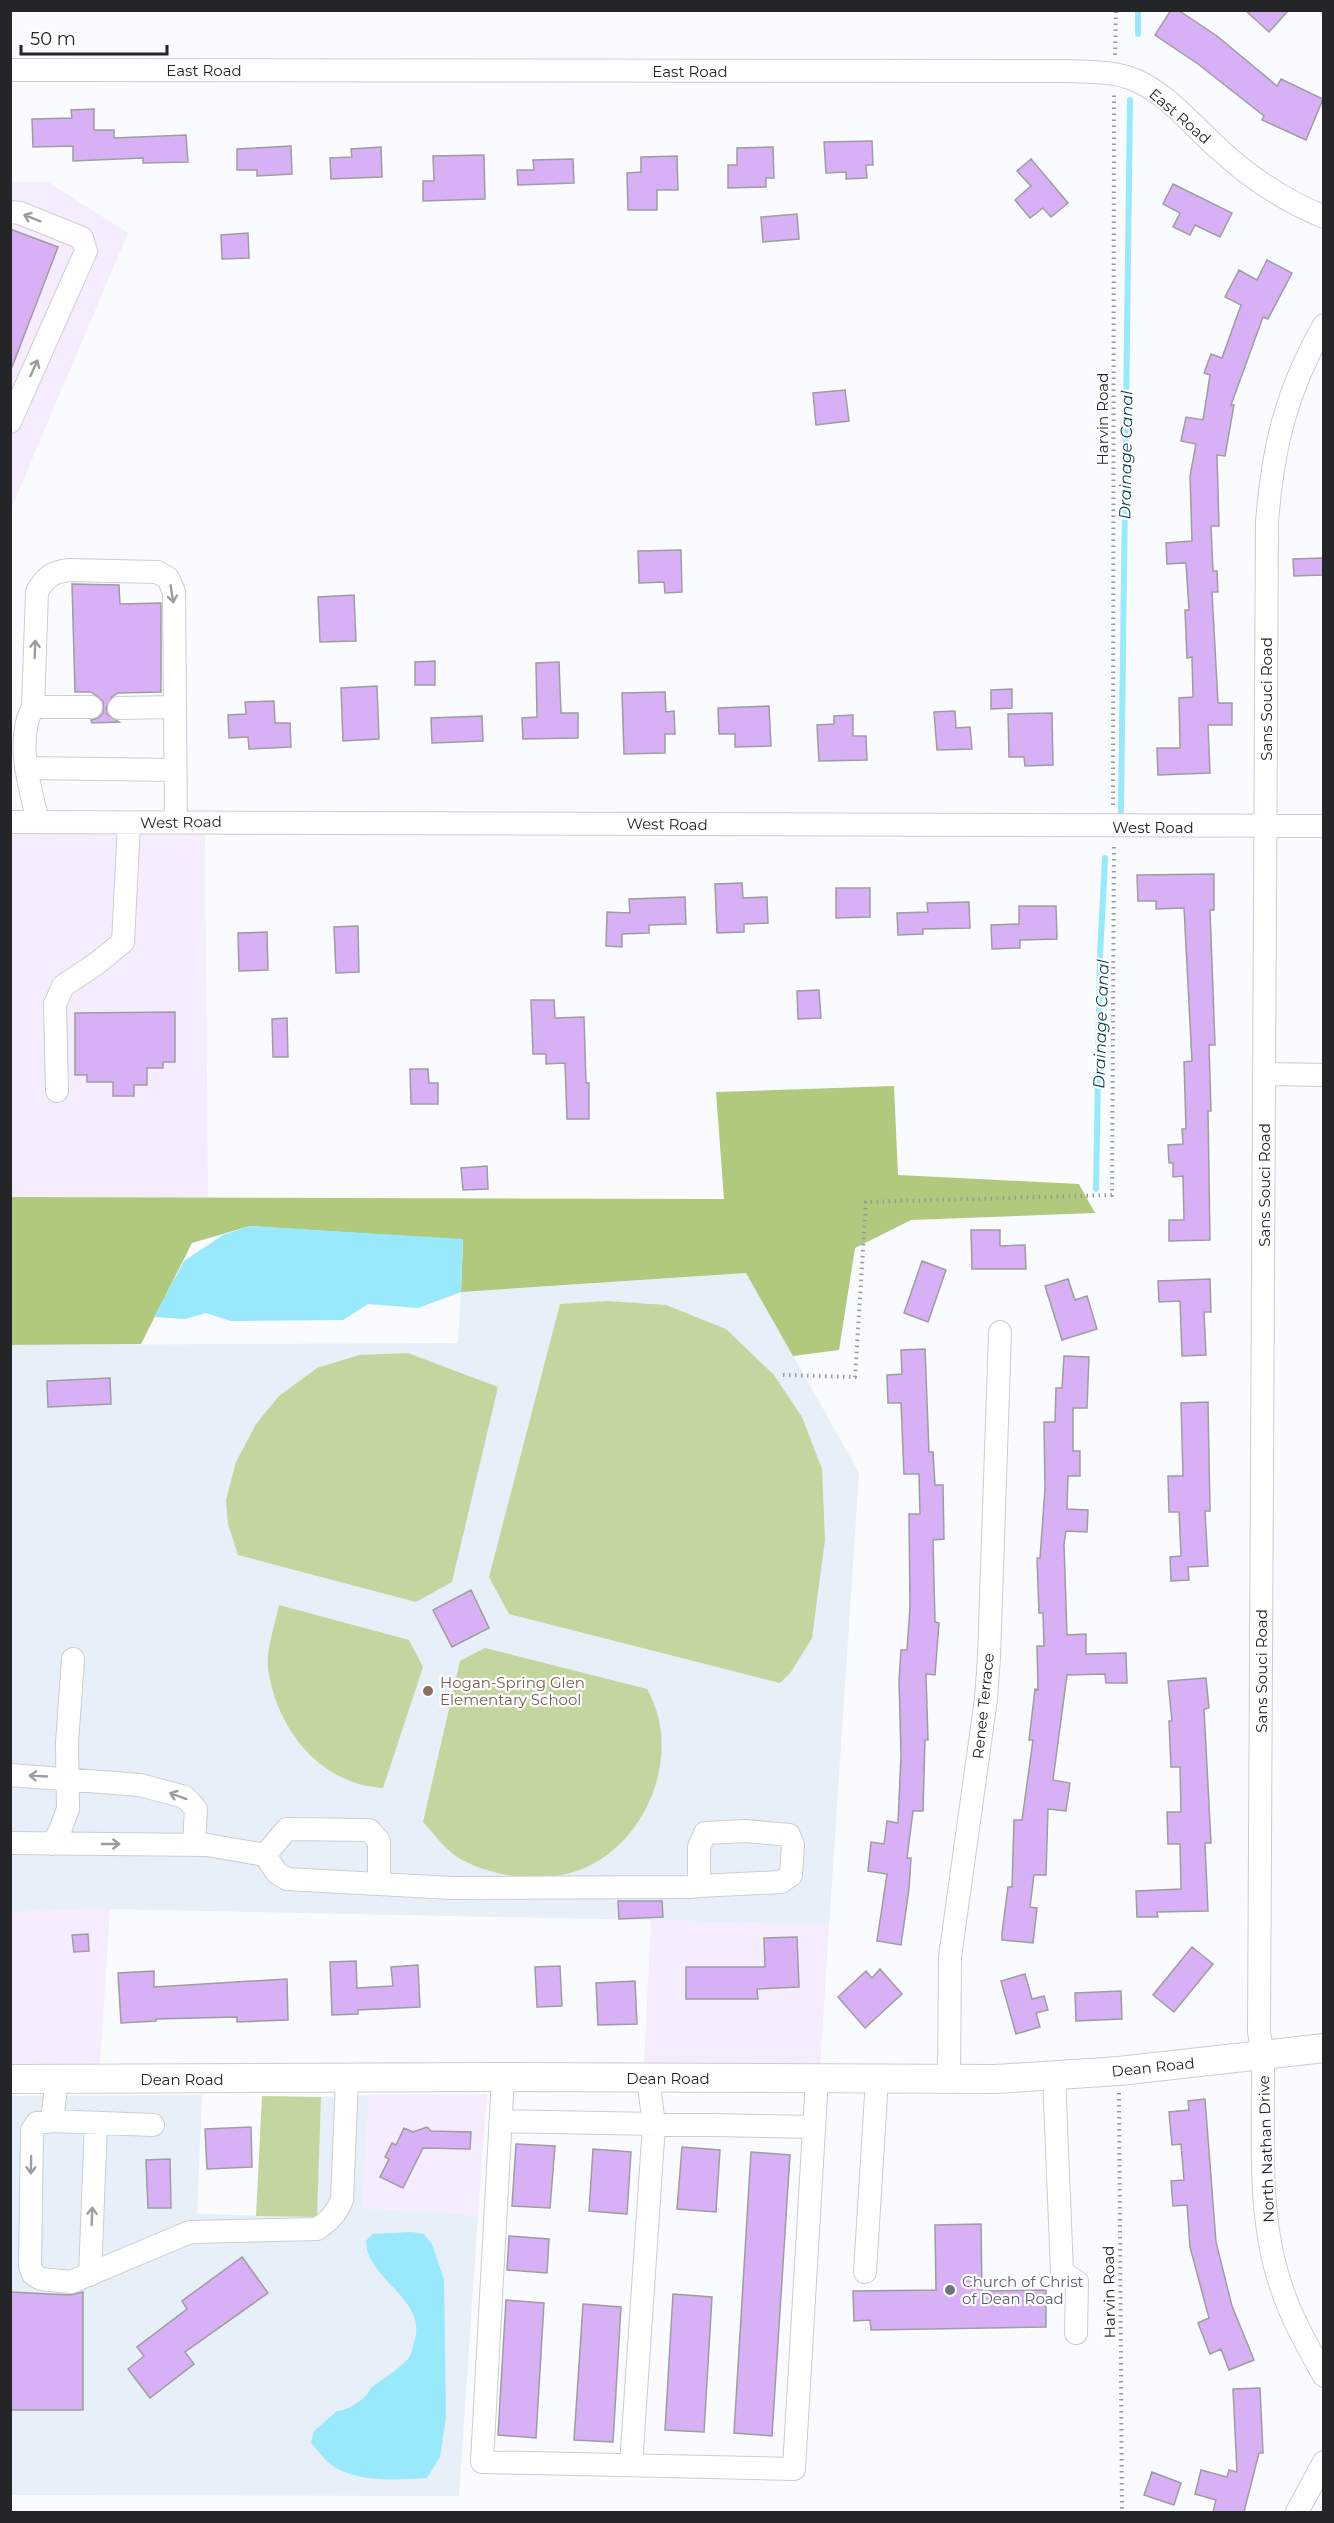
<svg xmlns="http://www.w3.org/2000/svg" width="1334" height="2523" font-family="Montserrat,sans-serif">
<rect width="100%" height="100%" fill="#f9fbfe"/>
<path fill="#f5edfe" d="M11 182H48L128 233 11 509Z
M11 832 205 833 208 1198 11 1197Z
M110 1909 100 2064 11 2065 10 1912Z
M651 1920 829 1926 820 2070 644 2065Z
M487 2094 478 2215 362 2208 369 2095Z"/>
<path fill="#e7eff8" d="M747 1273 859 1473 829 1926 651 1920 110 1909 11 1912 10 1345 458 1343 461 1292Z
M202 2095 197 2214 316 2217 321 2097 369 2095 362 2208 478 2215 459 2496 11 2495V2096Z"/>
<path fill="#c3d6a0" d="M608 1301 666 1305 726 1329 774 1375 802 1417 822 1469 825 1540 812 1638 791 1672 780 1683 509 1614 489 1577 560 1304Z
M408 1353 498 1387 452 1582 416 1602 238 1555 228 1524 226 1500 236 1462 256 1424 279 1396 317 1368 359 1355Z
M279 1605 409 1640 423 1667 383 1788C319 1784 277 1729 268 1669 266 1649 275 1625 279 1605Z
M485 1648 647 1689C683 1751 649 1842 582 1869 544 1884 498 1878 462 1860 448 1853 434 1834 423 1822L460 1661Z
M262 2096 321 2097 317 2217 256 2216Z"/>
<path fill="#b1c97d" d="M894 1086 898 1175 1079 1184 1095 1213 911 1220 855 1248 839 1350 793 1356 746 1273 461 1292 463 1240 250 1226 192 1243 141 1344 11 1345 10 1197 724 1199 716 1092Z"/>
<path fill="#98e9fb" d="M250 1226 463 1239 461 1292 418 1308 368 1304 343 1320 231 1321 206 1313 185 1319 154 1317 184 1261 223 1235Z
M412 2232 424 2234 432 2244 444 2280 446 2417 440 2457 427 2478C396 2480 356 2483 330 2464 323 2458 317 2449 311 2443L314 2431 337 2411C348 2411 367 2398 371 2388 382 2379 398 2370 408 2359 411 2355 413 2347 414 2342 429 2300 367 2280 366 2241L372 2234Z"/>
<g fill="none" stroke-linecap="round" stroke-linejoin="round">
<path stroke="#98e9fb" stroke-width="6" d="M1138 34V10
M1121 811 1130 100
M1096 1189 1100 956 1105 858"/>
</g>
<path fill="#d8b0f5" stroke="#9f9da0" stroke-width="1.5" d="M1171 10H1178L1217 36 1277 86 1281 79 1323 99 1306 140 1262 120 1264 116 1198 64 1155 35Z
M1245 10H1289L1269 32Z
M94 109V130H114V138L186 135 188 162 143 163V158L73 161V146L33 147 32 119 72 118 71 110Z
M872 141 873 165H866L867 178 846 179V172L826 173 824 142Z
M291 146 292 174 257 176V170H237V149Z
M381 147 382 177 331 179 330 158 352 157 351 149Z
M773 147 774 178H766V187L728 188V165H737V148Z
M484 155 485 199 423 201V181H434L433 156Z
M677 156 678 190H657V210H628L627 173 641 172V157Z
M573 159 574 183 518 185 517 170H534L533 160Z
M1031 159 1068 203 1051 217 1043 208 1030 218 1015 200 1031 186 1017 171Z
M1173 184 1232 213 1220 237 1195 225 1190 235 1173 227 1180 213 1163 204Z
M797 214 799 239 763 242 761 217Z
M10 229 58 247 12 367H10Z
M248 233 249 258 222 259 221 235Z
M1267 260 1292 273 1268 319 1263 317 1231 405H1234L1225 456 1217 455 1219 526H1211L1213 571H1217L1218 592H1212L1218 703H1232V725H1208L1210 773 1158 775 1157 748H1180L1179 698 1193 697 1192 657 1187 658 1185 610H1189L1186 563 1167 564 1166 543 1192 541 1190 476 1196 444 1181 441 1186 417 1203 420 1210 375 1204 373 1211 354 1222 358 1241 305 1225 297 1239 270 1257 280Z
M845 390 849 421 816 425 813 393Z
M681 550 682 592 665 593 664 582 639 583 638 551Z
M1323 558V575L1294 576 1293 559Z
M72 584 119 585 120 604 161 603V692L118 693 112 697 106 708 107 714 119 722 92 723 91 720 98 718 103 713V701L91 692H75Z
M354 595 356 641 320 642 318 597Z
M435 661V685H415V662Z
M559 662 561 713H578V738L523 739 522 718 537 717 536 663Z
M377 686 379 739 343 741 341 688Z
M1012 689V708L991 709V690Z
M665 692 666 712 674 711 675 734H665V753L624 754 622 693Z
M274 701 275 723H290L291 747 249 749 248 737 229 738 228 715 246 714 245 702Z
M769 706 771 746 735 747V734H719L718 708Z
M955 711 956 728 970 727 972 749 937 750 934 712Z
M1052 713 1053 765 1025 766 1024 757H1009L1008 714Z
M853 715V736H866L867 760 819 761 817 725 834 724V716Z
M482 716 483 741 432 743 431 718Z
M1214 874V910H1210L1215 1045H1209L1211 1111H1208L1210 1240 1169 1241V1220H1184L1183 1176 1173 1177V1163H1169L1168 1145 1183 1144 1182 1129H1186L1184 1062 1192 1061 1184 908 1156 909V901H1138L1137 875Z
M742 883 743 898 767 897 768 923 744 924V932L717 933 715 884Z
M836 888H870V917L836 918Z
M685 897 686 924 649 925V933L622 934V947L606 946 607 912 630 913 629 899Z
M969 902 970 928 923 929V934L898 935 897 913 928 912 927 903Z
M1019 906H1056L1057 939 1020 940V948L992 949 991 925 1019 924Z
M358 926 359 972 336 973 334 927Z
M267 932 268 970 239 971 238 933Z
M819 990 821 1018 798 1019 797 991Z
M531 1000H554L555 1018 584 1017 586 1083H589V1119H567L565 1063 546 1064V1054H533Z
M175 1012V1062H163V1068H147V1085H134V1096H113V1082H87V1075H75V1013Z
M287 1018 288 1057H273L272 1019Z
M410 1069H428L429 1083H438V1104H411Z
M487 1166 488 1189 463 1190 461 1168Z
M971 1230H1000V1246L1025 1245 1026 1269H972Z
M922 1261 946 1270 928 1322 904 1313Z
M1068 1279 1075 1300 1087 1296 1097 1329 1062 1340 1045 1286Z
M1210 1279 1211 1312H1204L1206 1355 1182 1356 1180 1301 1159 1302 1158 1281Z
M925 1349 929 1452H933L935 1485H943L944 1539 933 1540 935 1622 939 1623 935 1675 926 1674 928 1740H925L923 1811H913L907 1858H911L909 1889 901 1945 877 1941 887 1874 868 1871 871 1842 884 1844 887 1821 898 1823 901 1755 899 1681 901 1650H907L910 1607 909 1514H920L919 1474H904L901 1403H888L887 1375 902 1374 901 1350Z
M1064 1356 1089 1357 1087 1408H1073V1451H1080V1476H1068L1067 1509 1088 1510 1087 1532 1066 1531 1064 1544 1067 1635 1086 1634V1654L1126 1653 1127 1683H1106L1105 1674 1067 1675 1053 1780 1070 1783 1066 1811 1048 1809 1046 1875H1034L1030 1907 1037 1908 1033 1943 1002 1940V1933L1008 1887H1012L1014 1820H1022L1033 1740H1029L1035 1689 1038 1690 1037 1646H1044L1043 1613H1039L1037 1558H1040L1045 1489 1044 1422H1055L1056 1388H1062Z
M110 1378 111 1404 48 1407 47 1381Z
M1208 1402 1210 1511H1205L1208 1566 1188 1567 1189 1580 1171 1581 1170 1557 1181 1556 1179 1512H1169L1168 1476H1183L1181 1403Z
M471 1590 489 1628 452 1647 433 1610Z
M1206 1678 1209 1708 1204 1709 1211 1843H1205L1208 1911 1157 1912 1158 1917H1137L1136 1891 1181 1889 1180 1844H1168L1167 1812H1181L1180 1767H1171L1169 1721H1172L1168 1681Z
M618 1901H662L663 1917 619 1919Z
M88 1934 89 1951 74 1952 72 1935Z
M797 1937 799 1987 757 1989 758 1999H686V1967H765L764 1938Z
M1192 1947 1213 1964 1174 2012 1153 1995Z
M356 1961 357 1988 393 1986 391 1967 418 1965 420 2007 358 2010V2014L332 2015 330 1962Z
M560 1966 562 2006 537 2007 535 1967Z
M880 1969 902 1994 865 2028 838 1997 866 1971 872 1978Z
M154 1971V1987L287 1979 288 2020 237 2022V2017L156 2019V2021L121 2023 118 1973Z
M1025 1974 1032 1999 1044 1996 1048 2010 1036 2013 1040 2027 1016 2034 1001 1981Z
M635 1981 637 2024 598 2025 596 1983Z
M1121 1991 1122 2019 1076 2021 1075 1993Z
M1205 2099 1216 2242 1232 2306 1254 2360 1229 2370 1221 2349 1210 2354 1198 2323 1209 2318 1190 2247 1187 2205 1173 2206 1171 2181 1184 2180 1181 2144 1172 2145 1169 2112 1189 2110 1188 2101Z
M251 2127 252 2167 207 2169 205 2129Z
M427 2127 431 2131 471 2132 470 2149 423 2148 403 2188 380 2177 389 2159 385 2157 392 2143 396 2145 404 2128 413 2132Z
M516 2144 555 2146 550 2208 512 2206Z
M682 2147 720 2150 716 2212 677 2209Z
M593 2149 631 2152 627 2214 589 2211Z
M751 2152 790 2155 772 2436 734 2433Z
M170 2159 171 2208H148L146 2160Z
M981 2224 982 2291 1046 2290V2327L871 2330 870 2320 854 2321 853 2291 936 2290 935 2225Z
M509 2236 549 2239 547 2273 507 2270Z
M242 2257 268 2293 185 2352 194 2364 150 2398 128 2369 144 2356 137 2347 187 2309 182 2301Z
M10 2292 70 2295 83 2292V2410H10Z
M673 2294 712 2297 704 2432 665 2430Z
M506 2300 544 2303 536 2438 498 2435Z
M583 2304 621 2307 613 2442 574 2440Z
M1260 2388 1263 2453H1259L1244 2512H1213L1216 2500 1195 2494 1201 2470 1227 2477 1229 2470 1237 2472 1233 2389Z
M1152 2472 1181 2483 1174 2505 1144 2495Z"/>
<g fill="none" stroke-linecap="round" stroke-linejoin="round">
<defs>
<path id="minor" d="M10 70 1068 71C1091 72 1114 71 1135 80 1168 94 1194 127 1220 150 1250 178 1286 201 1324 217
M10 212 20 213 82 238 86 251 10 422
M1324 325C1286 391 1273 447 1267 522L1259 2032 1263 2055C1264 2132 1256 2215 1282 2289 1292 2319 1308 2347 1324 2376
M33 707H91
M119 708 174 707
M26 768 175 770
M10 822 1324 826
M38 822C30 787 15 740 33 707L37 592C45 577 52 572 69 570L157 572 168 578 174 592 176 822
M1265 1074 1324 1075
M57 1091 55 1004 63 986 96 964 123 942 129 823
M10 1775 140 1785 185 1797 196 1809 194 1845
M10 1843 207 1845 265 1855 277 1873 287 1879 452 1888 690 1887 699 1886 781 1882 791 1875 793 1845 789 1835 746 1831 705 1833 699 1847V1886
M52 1844 59 1833 68 1809 67 1743 73 1659
M265 1855 287 1829 369 1830 379 1841V1884
M1054 2075 1062 2272 1077 2282 1076 2333
M503 2077 482 2462 794 2469 817 2078
M949 2079 950 1957 986 1699 989 1657 1000 1332
M52 2121 57 2079
M501 2121 814 2127
M153 2125 52 2121 37 2123 32 2130 30 2266 33 2274 41 2279 71 2282 190 2232 317 2229C329 2221 336 2214 342 2200L347 2079
M865 2272 877 2079
M90 2275 96 2123
M631 2465 654 2125 648 2078
M1297 2512 1324 2462"/>
<path id="major" d="M10 2079 503 2077 996 2079 1119 2071 1324 2048"/>
</defs>
<use href="#minor" stroke="#cbced0" stroke-width="24"/>
<use href="#major" stroke="#cbced0" stroke-width="30"/>
<path stroke="#98999b" stroke-width="4" stroke-dasharray="1.5 4.5" stroke-linecap="butt" d="M1115 55 1116 10
M1113 805 1114 93
M783 1375 855 1377 866 1202 1112 1195 1114 845
M1119 2093 1122 2512"/>
<use href="#minor" stroke="#fff" stroke-width="22"/>
<use href="#major" stroke="#fff" stroke-width="28"/>
</g>
<defs><path id="oneway-shaft" d="M-6 0H5M1.5-3L5.5 0L1.5 3" fill="none" stroke-width="1.6" stroke-linecap="round" stroke-linejoin="round" transform="scale(1.5)"/></defs>
<g stroke="#9c9d9d">
<use href="#oneway-shaft" transform="translate(32 218) rotate(-158)"/>
<use href="#oneway-shaft" transform="translate(34 368) rotate(-66)"/>
<use href="#oneway-shaft" transform="translate(172 594) rotate(81)"/>
<use href="#oneway-shaft" transform="translate(35 649) rotate(-88)"/>
<use href="#oneway-shaft" transform="translate(38 1776) rotate(-177)"/>
<use href="#oneway-shaft" transform="translate(178 1796) rotate(-160)"/>
<use href="#oneway-shaft" transform="translate(111 1844)"/>
<use href="#oneway-shaft" transform="translate(31 2165) rotate(91)"/>
<use href="#oneway-shaft" transform="translate(92 2216) rotate(-88)"/>
</g>
<circle fill="#8d6e63" stroke="#fff" stroke-width="2" cx="428" cy="1691" r="6"/>
<circle fill="#6b7280" stroke="#fff" stroke-width="2" cx="950" cy="2290" r="6"/>
<g text-anchor="middle" dominant-baseline="central" stroke-width="4.5" stroke-linejoin="round" paint-order="stroke">
<g font-size="15" fill="#242526" stroke="#fff">
<text x="204" y="70">East Road</text>
<text x="690" y="71">East Road</text>
<text transform="translate(1180 116) rotate(41)">East Road</text>
<text transform="translate(1102 419) rotate(-90)">Harvin Road</text>
<text transform="translate(1266 699) rotate(-90)">Sans Souci Road</text>
<text transform="translate(181 822) rotate(-1)">West Road</text>
<text transform="translate(667 824) rotate(1)">West Road</text>
<text x="1153" y="827">West Road</text>
<text transform="translate(1264 1185) rotate(-90)">Sans Souci Road</text>
<text transform="translate(1261 1671) rotate(-90)">Sans Souci Road</text>
<text transform="translate(983 1706) rotate(-84)">Renee Terrace</text>
<text transform="translate(1153 2067) rotate(-6)">Dean Road</text>
<text x="668" y="2078">Dean Road</text>
<text x="182" y="2079">Dean Road</text>
<text transform="translate(1266 2149) rotate(-92)">North Nathan Drive</text>
<text transform="translate(1109 2292) rotate(-91)">Harvin Road</text>
</g>
<g font-size="15" fill="#785e54" stroke="#fff" text-anchor="start">
<text x="440" y="1682">Hogan-Spring Glen<tspan x="440" dy="17">Elementary School</tspan></text>
</g>
<g font-size="15" fill="#5b616d" stroke="#fff" text-anchor="start">
<text x="962" y="2281">Church of Christ<tspan x="962" dy="17">of Dean Road</tspan></text>
</g>
<g font-size="16" font-style="italic" fill="#093d46" stroke="#fff">
<text transform="translate(1126 455) rotate(-89)">Drainage Canal</text>
<text transform="translate(1101 1024) rotate(-88)">Drainage Canal</text>
</g>
</g>
<rect width="1334" height="2523" fill="none" stroke="#242526" stroke-width="24"/>
<path d="M21 45v9h146v-9" fill="none" stroke="#242526" stroke-width="3"/>
<text x="30" y="45" font-size="18" fill="#242526" stroke="#ffffff" stroke-width="4.5" paint-order="stroke">50 m</text>
</svg>
